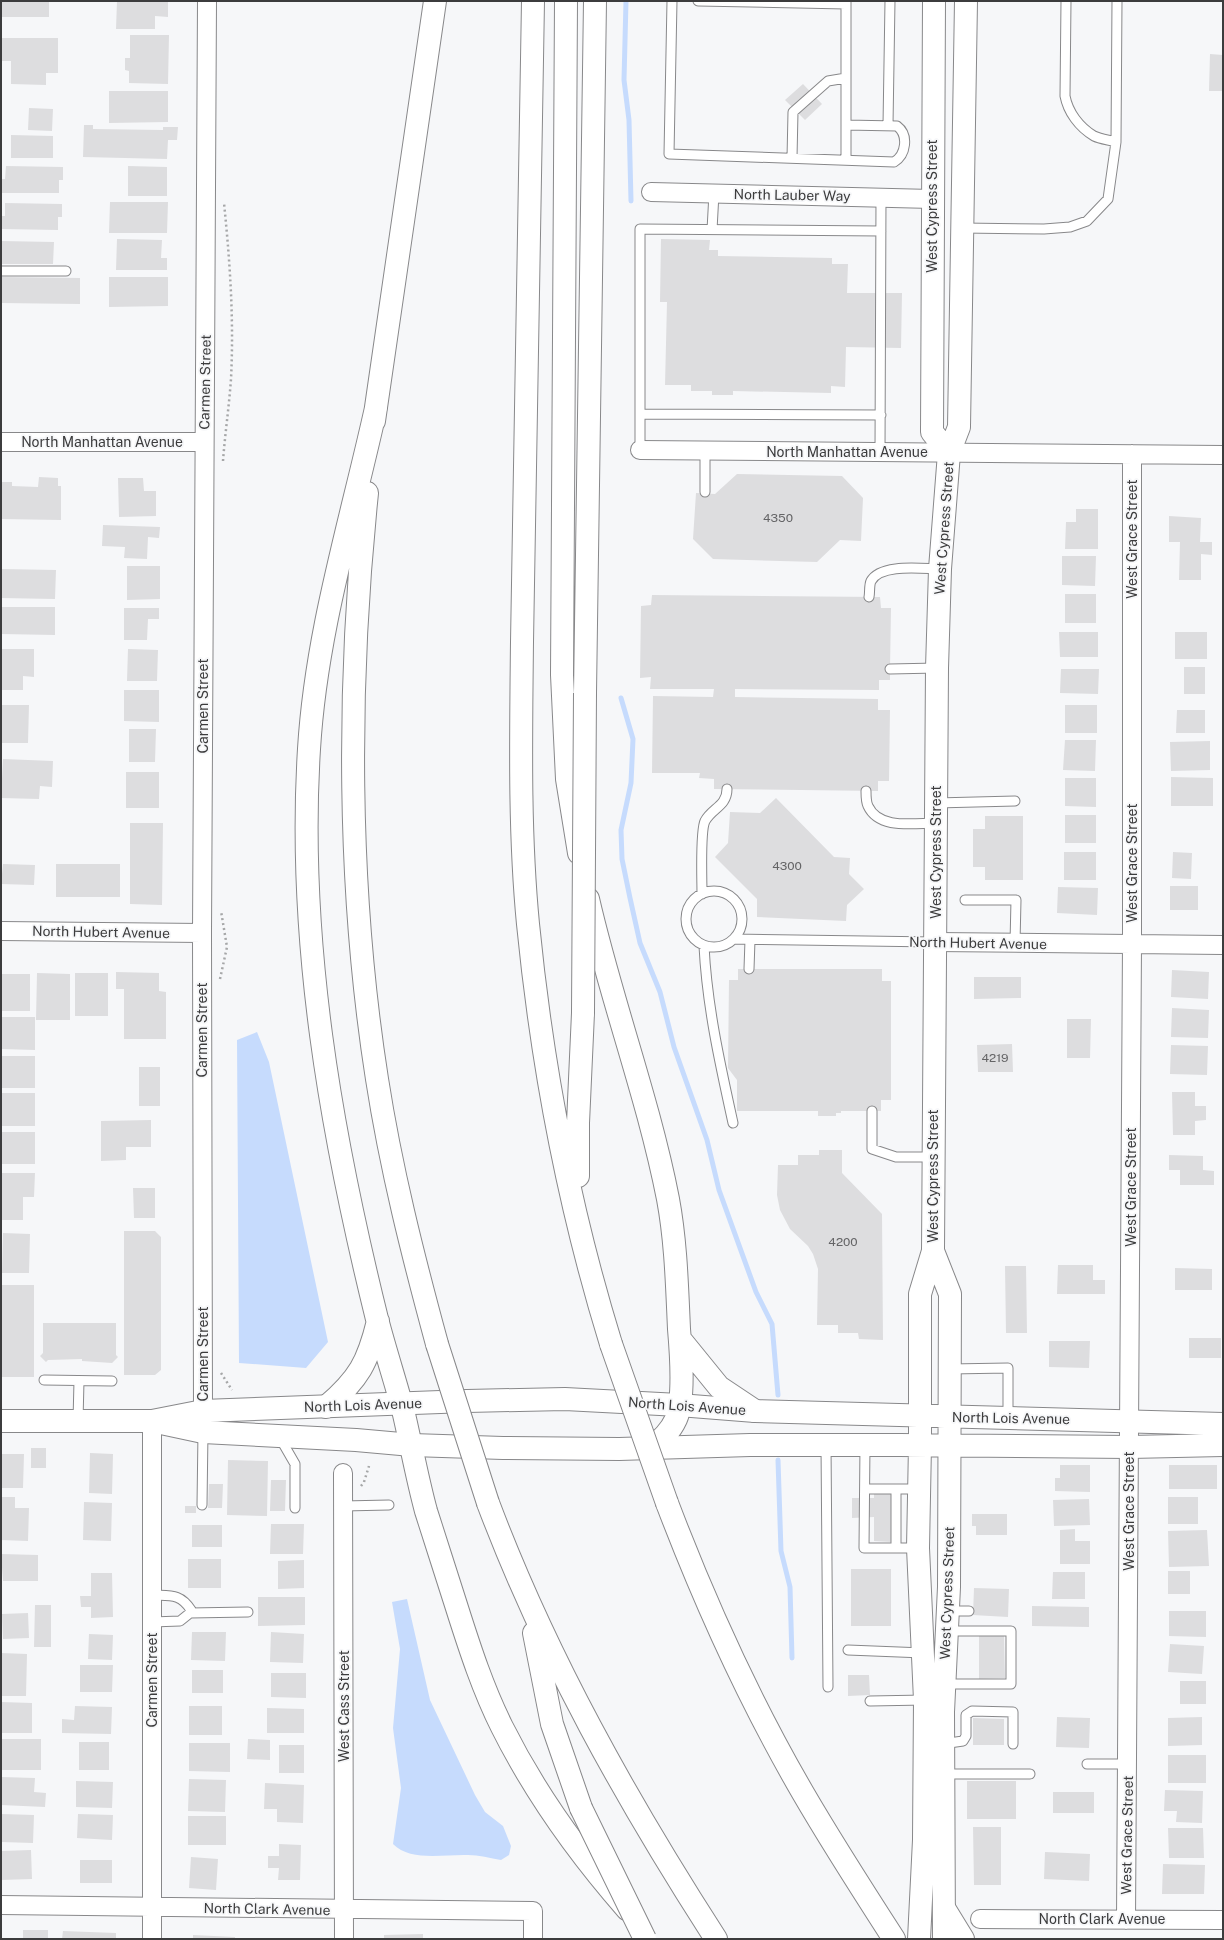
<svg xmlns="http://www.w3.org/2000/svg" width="1224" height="1940" font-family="'Public Sans',sans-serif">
<rect width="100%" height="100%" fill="#f6f7f9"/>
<path fill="#c6dbfd" d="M257 1032 269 1062 328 1342 306 1368 239 1363 237 1040Z
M407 1599 430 1700 475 1795 485 1812 503 1826 511 1846 509 1855 501 1860C490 1858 479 1855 468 1855 445 1854 410 1862 393 1844L401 1788 393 1728 400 1649 392 1602Z"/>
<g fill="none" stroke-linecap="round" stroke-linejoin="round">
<path stroke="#c6dbfd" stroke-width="5" d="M626 1 624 80 629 120 631 201
M621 698 633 739 631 783 621 830 622 859 630 898 640 943 660 992 674 1047 707 1140 719 1190 756 1292 772 1324 778 1395
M778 1460 781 1551 790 1587 792 1658"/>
</g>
<path fill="#dddddf" d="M1 1H49V17H1Z
M117 1H168V17L155 16V29H116Z
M130 35H169L168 84 129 83V71L125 70V58H130Z
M1 38H58V73H46V85L11 84V61H1Z
M1210 54 1223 55V91H1209Z
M803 84 822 104 805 120 785 100Z
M109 91H168V122L109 123Z
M29 108 53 109 52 131 28 130Z
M84 125H93V129L163 130V127H178L177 140H168L167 159 83 157Z
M11 135 53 136V158H11Z
M6 166 63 167V180H59V193H1V179H5Z
M128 166 167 167V196H128Z
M110 202H168L167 233H109Z
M5 203 62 204V217H58V230L1 229V216H5Z
M117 239 162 240 161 258H167V270H116Z
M661 239 710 240 709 250H718V256L832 258V264H848L847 293H902L901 348 846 347 845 387 831 386V393L733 391V395H712V391H691V385H665L667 302H660Z
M1 241 54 242 53 264H1Z
M1 277 80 278V304L1 303Z
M109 277H168V306L109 307Z
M737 474 842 476 863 498 861 541 840 540 817 562 713 559 693 539 696 493 715 494Z
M39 477 58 478V486H61V520L1 519V482H12V486L38 487Z
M118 478H143L144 491H156V516L119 517Z
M1076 509H1098V549H1065L1066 522H1076Z
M1169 516 1201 518 1200 542H1212V555L1201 554V580H1179L1180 542H1169Z
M103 525 160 527 159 538 148 537 147 559 124 558 125 547 102 546Z
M1062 556H1096L1095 586 1062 585Z
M127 566H160V599L127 600Z
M1 569 56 570 55 599 1 598Z
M1065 594H1096V623H1065Z
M652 595 880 597 881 608H891L890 669V680H879V690L735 689V697L878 699V710H890L889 781H878V791L714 789V779L699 778 700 773H652L653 696 713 697 714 689H650L651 677 640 678 641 606 651 605Z
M1 607H55V635L1 634Z
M124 608H159V619H148L147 640H124Z
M1059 632H1098V657H1060Z
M1175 632H1207V659H1175Z
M2 649H34V677L23 676V690H1Z
M128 649 158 650 157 681H127Z
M1184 667H1205V694H1184Z
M1061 669H1099L1098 694 1060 693Z
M124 690H159V722L124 721Z
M1 705H29L28 743H1Z
M1065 705H1097V733H1065Z
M1177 710H1205V733H1176Z
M129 729H156L155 762H129Z
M1065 740H1096L1095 771 1063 770Z
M1210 741V770L1171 771 1170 742Z
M3 759 53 761 52 787 40 786 39 799 1 798Z
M126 772H159V808H126Z
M1171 777 1213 778V806H1171Z
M1065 778H1096V807L1065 806Z
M776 798 834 857 850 858 849 874 864 889 847 905 846 921 757 917V899L715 857 728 843 730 812 760 813Z
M1065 815H1096V843H1065Z
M985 816H1023V880H985V867H973V829H985Z
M130 823H163L162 905 130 904Z
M1064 852H1096V880H1064Z
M1173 852 1192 853 1191 879 1172 878Z
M3 864 35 865 34 885 1 884Z
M56 864H120V897H56Z
M1170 886H1198V910H1170Z
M1058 887 1098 888 1097 915 1057 913Z
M738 969H882V981H891V1100H881V1111H841V1113H836V1116H818V1111H737V1080L728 1068 729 980H738Z
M1172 970 1209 972 1208 999 1171 997Z
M116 972 159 973V991L166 992V1039H124V989H116Z
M37 973 70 974V1020H36Z
M75 973H108V1016H75Z
M1 974H30V1011H1Z
M974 977H1021V998L974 999Z
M1172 1008 1209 1010 1208 1038 1171 1037Z
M1 1017H35V1050L1 1049Z
M1067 1019H1091L1090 1058H1067Z
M1012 1044 1013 1072H978L977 1045Z
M1171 1045 1208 1046 1207 1075 1170 1074Z
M1 1056H35V1088H1Z
M139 1067H160V1106H139Z
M1172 1092H1195V1106H1206V1120L1195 1121V1135H1173Z
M1 1093H35V1126H1Z
M151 1120V1147H126V1160L101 1161V1121Z
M1 1132H35V1164H1Z
M819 1150H842V1173L882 1214 883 1340 859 1339 858 1333H838V1325H817L818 1269 813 1254 808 1246 790 1229 780 1210 777 1195 778 1165H798V1155H819Z
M1169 1155 1203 1156V1170L1214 1171V1185H1180V1170H1169Z
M1 1173H35L34 1197H23V1220H1Z
M133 1188H155V1218H134Z
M124 1231H155L161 1237V1370L155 1375H124Z
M3 1233 30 1234 29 1273H2Z
M1058 1265H1093V1280H1105V1294H1057Z
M1005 1266H1026L1027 1333H1006Z
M1175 1268 1212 1269V1290H1175Z
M1 1285H34V1377H1Z
M43 1323H116V1355L118 1357 112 1363 82 1361V1359L48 1360 46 1362 40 1356 43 1353Z
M1189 1338H1221V1358H1189Z
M1049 1341H1090L1089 1368 1049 1367Z
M31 1448H46V1468H31Z
M90 1453 113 1454 112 1494 89 1493Z
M1 1454H24L23 1488H1Z
M228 1460 268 1461 267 1516 227 1515Z
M1060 1465H1090V1492L1055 1491V1478H1060Z
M1169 1465H1217V1489H1169Z
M271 1480H286L285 1511H270Z
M209 1484H223L222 1508H208Z
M874 1491H891V1542L874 1541V1517L852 1518V1498H874Z
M1 1497H15V1508H29L28 1541 1 1540Z
M1168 1497H1198V1524H1168Z
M1089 1499 1090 1525 1054 1526 1053 1500Z
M84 1502 112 1503 111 1541 83 1540Z
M185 1506H196V1513H185Z
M972 1514H1007V1535H976V1526H972Z
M271 1524H304L303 1554H270Z
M192 1525H222V1547H192Z
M1075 1529V1541H1090V1564H1060V1530Z
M1207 1530 1209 1566 1169 1567 1168 1531Z
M1 1554 38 1555V1581H3Z
M188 1559H221V1588H188Z
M304 1560V1588L278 1589V1561Z
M851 1569H891V1626H851Z
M1168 1571H1190V1594H1168Z
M1053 1572H1085V1599H1052Z
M91 1573H112L113 1617 91 1618V1607H81L80 1596H91Z
M974 1588 1009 1589 1008 1617 973 1615Z
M258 1597H305V1625L258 1626Z
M35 1605H51V1647H34Z
M1032 1606 1089 1607V1627L1032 1626Z
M1169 1611H1206V1637L1169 1636Z
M28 1613 29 1638 3 1639 2 1614Z
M192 1632H226L225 1661 191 1660Z
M271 1632 304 1634 303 1663 270 1662Z
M89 1634 113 1635 112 1660 88 1659Z
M979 1636H1004L1005 1678 979 1679Z
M1170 1644 1204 1646 1202 1674 1168 1672Z
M1 1653 27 1654 26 1696H1Z
M80 1665H113L112 1692H80Z
M192 1670H223V1693H192Z
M271 1673H306V1698L271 1697Z
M848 1675H869L870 1695 848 1696Z
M1180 1681H1206V1704H1180Z
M1 1702 32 1703V1733H1Z
M75 1706 112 1707 111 1734 62 1733V1719L74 1720Z
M189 1706H222V1735H189Z
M267 1708 304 1709V1733H267Z
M1057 1717 1090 1718 1089 1748 1056 1747Z
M1202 1717V1745L1168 1746V1718Z
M973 1718 1004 1719V1745H973Z
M1 1739H41V1770H1Z
M248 1739 270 1740V1760L247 1759Z
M79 1742H109V1770H79Z
M189 1743H230V1772L189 1771Z
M279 1745H304V1773H279Z
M1168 1755H1206V1783H1168Z
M1 1777 35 1778 34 1792 46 1793 45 1807 1 1805Z
M189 1779 226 1780 225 1812 188 1811Z
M76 1781 113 1782 112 1808 76 1807Z
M967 1781H1016V1819H967Z
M265 1783 304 1785 303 1823 277 1822V1809H264Z
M1165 1790 1203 1791 1202 1823 1176 1822 1177 1811H1164Z
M1053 1792H1094V1813H1053Z
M1 1814 34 1815 33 1843 1 1842Z
M78 1814 113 1815 112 1840 77 1838Z
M188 1816H226V1845H188Z
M973 1827H1001V1885H974Z
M1168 1828H1203L1204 1858H1169Z
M279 1844 301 1845 300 1880H278L279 1868H268V1856H279Z
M31 1850 32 1879 1 1880V1851Z
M1045 1852 1090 1854 1089 1881 1044 1879Z
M191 1857 218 1859 216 1890 189 1888Z
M80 1860H112V1883H80Z
M1163 1864 1205 1865 1204 1894H1162Z
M23 1930H48V1939H23Z
M63 1931 116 1933V1939H62Z
M423 1934V1939H384V1935Z
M193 1935 235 1937V1939H193Z"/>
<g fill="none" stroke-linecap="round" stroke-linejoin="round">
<defs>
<path id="service" d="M672 1 669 154 894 162C906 155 909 135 897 126L846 125
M698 1 846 4
M1066 1 1065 96C1068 112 1079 127 1094 136 1100 139 1109 140 1116 142
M888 125 890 1
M792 158 793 112 828 81 846 78
M846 160V1
M962 228 1044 229 1070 227 1087 221 1108 199 1116 142 1117 1
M712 230 714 193
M1 271H66
M640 414 881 415
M640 450V229L881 231
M880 452 881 197
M705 492V451
M869 597C870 593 869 585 871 581 881 563 923 569 940 569
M890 669 937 668
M866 791C866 795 866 802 868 806 879 830 914 823 936 823
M936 803 1015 801
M686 919a28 28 0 1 1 56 0a28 28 0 1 1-56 0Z
M702 894C702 879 700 831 705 821 712 808 727 806 727 789
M965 900H1016L1015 943
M734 939 935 942
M704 946C707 1006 720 1064 733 1123
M749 969 750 940
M872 1111V1149L896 1157H933
M950 1369 1008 1368V1417
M44 1380 112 1381
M78 1421 79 1381
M280 1438 295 1464V1508
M826 1445 828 1687
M865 1445 864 1548H918
M865 1489H919
M896 1489V1548
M202 1505 203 1432
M343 1506 389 1505
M152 1595C170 1596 180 1593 191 1610L190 1613
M948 1611H969
M152 1622 180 1621 190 1613 248 1612
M848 1650 924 1653
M945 1684H1011V1631H947
M870 1701 925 1700
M942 1744 963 1741 966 1736V1715L972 1711 1013 1712V1744
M1087 1764H1128
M943 1774H1030"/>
<path id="minor" d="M651 192 932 199
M1 442H203
M640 450 1223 455
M1 931 202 933
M935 942 1223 945
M203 1411 202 933 207 1
M152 1421V1939
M343 1473 344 1939
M1 1905 533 1911V1939
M980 1919 1223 1920
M1126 1920 1132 944V454"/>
<path id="tertiary" d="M934 1 932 432 949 453
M933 1251 950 1294 949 1587 943 1712 944 1939
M1 1421H152L203 1411 467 1401 565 1399 679 1405 755 1411 1223 1424
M161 1423 203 1432 356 1440 412 1445 503 1448 619 1449 750 1445H899L1130 1447 1223 1445
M919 1939 924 1840 925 1700 918 1548 920 1445V1294L933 1251 937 668 940 569 949 453 959 427 966 1"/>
<path id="motorway" d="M533 1 522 642C521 736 519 831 528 924 542 1066 569 1208 611 1344
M566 1 562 675 567 779 579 853
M376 408C351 521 316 632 309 749 297 941 331 1133 377 1319 385 1350 395 1380 403 1410 411 1444 417 1478 426 1511 436 1543 447 1576 457 1608 470 1649 483 1689 502 1727 535 1793 578 1853 627 1909
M374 421 435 1
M367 493C347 685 347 888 377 1079 391 1169 413 1256 437 1344
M585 693 595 1
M588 899C611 1000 648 1097 668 1199 676 1242 677 1286 679 1329 681 1352 685 1398 676 1419 670 1432 662 1439 651 1448
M578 1176V1123L583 1013
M680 1339 719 1387 755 1411
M326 1407C359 1379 368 1362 378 1321
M488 1503C546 1657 627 1801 716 1939
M667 1503C705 1603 749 1700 803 1793 832 1843 863 1891 894 1939
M534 1633 552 1724 581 1808
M944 1908 963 1939"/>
</defs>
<use href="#service" stroke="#88888a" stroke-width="11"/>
<use href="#minor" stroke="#88888a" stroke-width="20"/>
<use href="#tertiary" stroke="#88888a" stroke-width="24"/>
<use href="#motorway" stroke="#88888a" stroke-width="24"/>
<path stroke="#a6a7a8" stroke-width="2.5" stroke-dasharray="2 3" stroke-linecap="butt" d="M223 461C225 434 229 407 231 379 234 320 230 262 224 203
M220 979 227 947 221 911
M221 1373 232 1390
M361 1486 364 1482 369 1466"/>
<use href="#service" stroke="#fff" stroke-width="9"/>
<use href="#minor" stroke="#fff" stroke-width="18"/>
<use href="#tertiary" stroke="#fff" stroke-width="22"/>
<use href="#motorway" stroke="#fff" stroke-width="22"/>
<defs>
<path id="motorway-bridge" d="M583 1013 585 693
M437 1344 488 1503
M611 1344 667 1503
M581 1808 645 1939"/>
</defs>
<use href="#motorway-bridge" stroke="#88888a" stroke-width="24" stroke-linecap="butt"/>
<use href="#motorway-bridge" stroke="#fff" stroke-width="22"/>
</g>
<g text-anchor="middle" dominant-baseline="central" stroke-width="3.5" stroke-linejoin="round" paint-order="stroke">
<g font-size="12" fill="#646466">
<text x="778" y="518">4350</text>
<text x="787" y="866">4300</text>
<text x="995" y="1058">4219</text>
<text x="843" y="1242">4200</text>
</g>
<g font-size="14" fill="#3c3c3d" stroke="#f6f7f9">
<text transform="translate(792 195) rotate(1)">North Lauber Way</text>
<text transform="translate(932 206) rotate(-90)">West Cypress Street</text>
<text transform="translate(205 382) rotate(-89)">Carmen Street</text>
<text x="102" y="442">North Manhattan Avenue</text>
<text x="847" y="452">North Manhattan Avenue</text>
<text transform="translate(944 528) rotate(-86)">West Cypress Street</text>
<text transform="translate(1132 539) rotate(-90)">West Grace Street</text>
<text transform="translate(203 706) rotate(-90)">Carmen Street</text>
<text transform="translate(936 852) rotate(-90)">West Cypress Street</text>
<text transform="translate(1132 863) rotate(-90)">West Grace Street</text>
<text transform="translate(101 932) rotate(1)">North Hubert Avenue</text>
<text transform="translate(978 943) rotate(1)">North Hubert Avenue</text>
<text transform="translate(202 1030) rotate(-90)">Carmen Street</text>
<text transform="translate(933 1176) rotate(-90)">West Cypress Street</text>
<text transform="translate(1131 1187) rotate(-90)">West Grace Street</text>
<text transform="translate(203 1354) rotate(-90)">Carmen Street</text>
<text transform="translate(363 1405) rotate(-2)">North Lois Avenue</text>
<text transform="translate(687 1406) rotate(4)">North Lois Avenue</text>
<text transform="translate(1011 1418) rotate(1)">North Lois Avenue</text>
<text transform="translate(1129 1511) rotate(-90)">West Grace Street</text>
<text transform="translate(947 1593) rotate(-88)">West Cypress Street</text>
<text transform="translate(152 1680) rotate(-90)">Carmen Street</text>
<text transform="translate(344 1706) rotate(-90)">West Cass Street</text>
<text transform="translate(1127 1835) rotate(-89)">West Grace Street</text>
<text transform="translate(267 1909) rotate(1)">North Clark Avenue</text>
<text x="1102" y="1919">North Clark Avenue</text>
</g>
</g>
<rect width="1224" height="1940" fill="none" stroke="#3c3c3d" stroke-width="4"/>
</svg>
